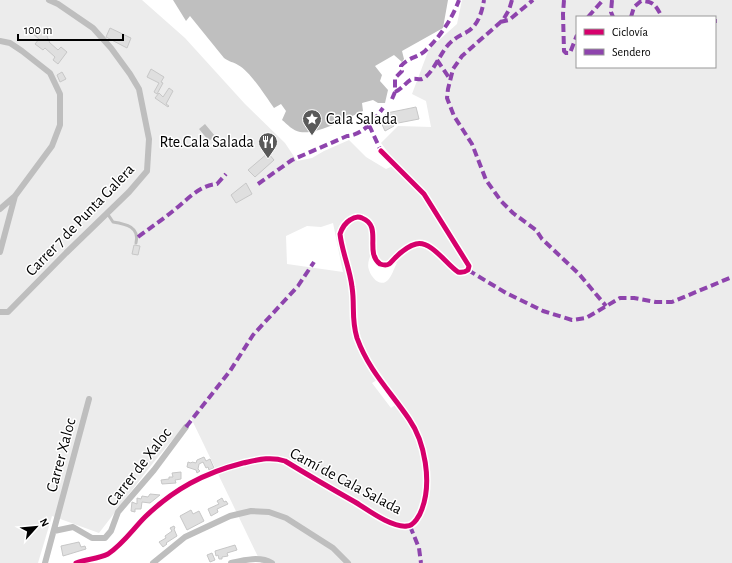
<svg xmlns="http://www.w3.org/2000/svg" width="732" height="563" font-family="'Alegreya Sans',sans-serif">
<rect width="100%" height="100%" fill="#fff"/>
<path fill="#ececec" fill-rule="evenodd" d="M0 0H142L185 38 245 104 285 143 297 161 312 158 324 151 349 140 366 157 386 169 393 166 394 160 381 143 398 126 431 127 426 101 412 94 429 49 457 24 462 0H732V563H261L191 418 153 463 99 533 52 516 38 563H0ZM577 17H715V67H577ZM333 223 343 272 287 264 286 236 307 226 321 227ZM371 254C378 268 382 269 397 263 394 268 392 276 388 280 380 288 371 277 369 270 367 265 369 259 371 254ZM377 380 395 405 391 408 372 383Z"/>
<path fill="#bfbfbf" d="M173 0H448L443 28 402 51 404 59 402 62 394 55 375 66 382 75 380 81 388 90 385 103H378L373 100 362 103 363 111C348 118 317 135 300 132 293 131 287 124 282 120L286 111 281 104 274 108C266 97 250 71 238 65 234 62 229 62 224 58L190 16 186 21Z
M205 124 215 136 209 141 199 129Z"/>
<path fill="#dfdfdf" stroke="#c7c7c7" d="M37 28 48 37 47 38 50 40 49 42 58 50 61 47 67 52 58 64 53 60 55 57 45 48 43 50 35 44 39 39 33 34Z
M110 28 131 38 127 48 106 37Z
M151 69 164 77 161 82 163 83 157 94 154 92 159 83 147 77Z
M62 72 66 79 60 82 57 75Z
M169 88 173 91 166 104 169 106 168 107 155 98 159 93 163 97Z
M416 107 419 119 393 124 394 126 385 131 380 120 387 113Z
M268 153 274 160 255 177 248 170Z
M246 183 252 194 236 203 231 195Z
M134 245 140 246 138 255 132 254Z
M204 457 206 461 210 459 214 468 209 470 208 467 206 468 203 462 199 464 198 469 200 471 197 473 196 470 187 467 188 462 191 463 192 462 196 463 197 460Z
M181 472V479L175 480 176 483 162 484 161 480 169 479V477H173L172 473Z
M150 494 160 495 150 503 142 502 141 509H135V512L131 511 132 502 137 504V498L141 499 142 496 148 497Z
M222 498 224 502 226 501 228 504 217 509 218 512 211 516 208 509 219 504 217 501Z
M191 510 193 514 199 511 204 521 187 530 180 516Z
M174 526 175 528 174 529 177 536 166 543 167 544 163 547 159 542 166 538 165 536 172 531 170 528Z
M79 542 81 547 85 546 86 549 63 556 61 546Z
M235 545 237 550 227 553 228 556 222 557V559H219L218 555 216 556 215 551Z
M212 553 215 560 210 562 207 555Z"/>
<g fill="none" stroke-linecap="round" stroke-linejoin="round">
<path stroke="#bebebe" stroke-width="3" d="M107 213 113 222C126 224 140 227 136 243"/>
<path stroke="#bebebe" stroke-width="6" d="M0 41 10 43 22 51 50 73 60 94V125L52 146 15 196 0 209
M0 252 15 196
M0 312H8L66 253 129 192 147 171 149 139 139 89 130 74 111 48 93 28 58 4 49 0
M54 531 73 527 92 538H105L111 531 118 512 154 470 186 427
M45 563 89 399
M76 563C86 559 98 559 108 554 123 544 133 529 145 517 174 489 204 473 243 463 257 460 270 456 285 461 308 475 332 489 355 502 368 510 392 528 407 526 414 526 420 515 422 509 432 482 425 442 409 419 390 391 369 371 357 338 351 319 355 305 352 287 350 269 342 252 340 234 342 228 345 223 350 220 354 217 358 216 362 218 383 226 364 252 380 264 383 265 386 266 389 264 391 263 393 260 395 258 400 253 408 246 416 244 431 240 446 264 458 272 462 273 465 272 468 270L469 266 424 194 381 151
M153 563 185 537 230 516 251 511 269 512 286 518 333 548 348 563
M231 563C244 560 260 556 272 563"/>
<path stroke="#8e44ad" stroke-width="4" stroke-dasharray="8 4" stroke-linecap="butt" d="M512 0 509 10 503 20 462 56 453 69 448 89 447 98 454 116 472 144 486 180 501 201 513 213 536 230 542 239 579 274 606 306
M564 0 563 14 564 51 566 53H570L577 35
M612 0 611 12 613 17
M588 17 603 0
M631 17 634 7 641 1C654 1 656 6 662 17
M715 21H717
M500 22 509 20 533 0
M437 60 450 79
M395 92C402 89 406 82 412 79 415 78 419 80 422 79 432 75 440 54 448 45 454 39 457 37 465 33 478 27 482 12 484 0
M392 99 395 92V78L402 71 401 66C409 57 417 58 425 51 440 37 452 19 459 0
M369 125 381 151
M258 184 292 160 347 136C363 135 374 120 383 108
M138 237C150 228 162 220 173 211 186 201 199 185 217 184L226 174
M468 270 506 293 543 311 572 320 586 318 620 298H634L656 302H672L732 277
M186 427 230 371 253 335 298 286 314 262
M410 526 419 548 421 563"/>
<defs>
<path id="cycleway" d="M76 563C86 559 98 559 108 554 123 544 133 529 145 517 174 489 204 473 243 463 257 460 270 456 285 461 308 475 332 489 355 502 368 510 392 528 407 526 414 526 420 515 422 509 432 482 425 442 409 419 390 391 369 371 357 338 351 319 355 305 352 287 350 269 342 252 340 234 342 228 345 223 350 220 354 217 358 216 362 218 383 226 364 252 380 264 383 265 386 266 389 264 391 263 393 260 395 258 400 253 408 246 416 244 431 240 446 264 458 272 462 273 465 272 468 270L469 266 424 194 381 151"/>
</defs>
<use href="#cycleway" stroke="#fff" stroke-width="8"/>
<use href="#cycleway" stroke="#d6006c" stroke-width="5"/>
</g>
<defs>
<symbol id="sight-pin" viewBox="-11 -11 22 30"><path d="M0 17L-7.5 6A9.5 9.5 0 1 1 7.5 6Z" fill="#595959" stroke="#fff"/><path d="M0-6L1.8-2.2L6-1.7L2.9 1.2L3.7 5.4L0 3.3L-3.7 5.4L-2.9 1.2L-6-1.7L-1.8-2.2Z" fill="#fff"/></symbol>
<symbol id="restaurant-pin" viewBox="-11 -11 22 30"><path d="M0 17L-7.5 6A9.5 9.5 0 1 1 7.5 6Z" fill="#595959" stroke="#fff"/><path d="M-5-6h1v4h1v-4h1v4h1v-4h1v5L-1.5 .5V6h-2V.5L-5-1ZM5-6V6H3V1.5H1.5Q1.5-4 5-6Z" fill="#fff"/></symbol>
</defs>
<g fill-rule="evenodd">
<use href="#sight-pin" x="301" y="108" width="22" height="30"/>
<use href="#restaurant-pin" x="257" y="131" width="22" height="30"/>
</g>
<g text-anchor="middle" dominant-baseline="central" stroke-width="3" stroke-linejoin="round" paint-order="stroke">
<g font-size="16" fill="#000" stroke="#fff" text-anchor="start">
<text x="326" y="119">Cala Salada</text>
<text x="254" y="142" text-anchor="end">Rte.Cala Salada</text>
</g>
<g font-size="16" fill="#000" stroke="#fff">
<text transform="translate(80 220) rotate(-46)">Carrer 7 de Punta Galera</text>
<text transform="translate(61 455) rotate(-75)">Carrer Xaloc</text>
<text transform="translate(139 467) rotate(-52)">Carrer de Xaloc</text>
<text transform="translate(346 481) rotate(28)">Camí de Cala Salada</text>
</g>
</g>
<rect x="576" y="16" width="140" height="52" fill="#ffffff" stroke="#999999"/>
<rect x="584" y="29" width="20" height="6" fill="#d6006c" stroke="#999999"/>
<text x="612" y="36" font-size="12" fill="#000000">Ciclovía</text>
<rect x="584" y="49" width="20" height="6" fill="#8e44ad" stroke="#999999"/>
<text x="612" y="56" font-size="12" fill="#000000">Sendero</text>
<g transform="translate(36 527) rotate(63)" stroke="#ffffff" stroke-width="3" paint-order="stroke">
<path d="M0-3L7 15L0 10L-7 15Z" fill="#000000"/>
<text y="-6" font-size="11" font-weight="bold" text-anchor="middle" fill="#000000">N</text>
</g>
<path d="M18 34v6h105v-6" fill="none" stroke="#000000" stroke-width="2"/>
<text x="24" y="34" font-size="12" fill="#000000" stroke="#ffffff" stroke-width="3" paint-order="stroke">100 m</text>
</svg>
